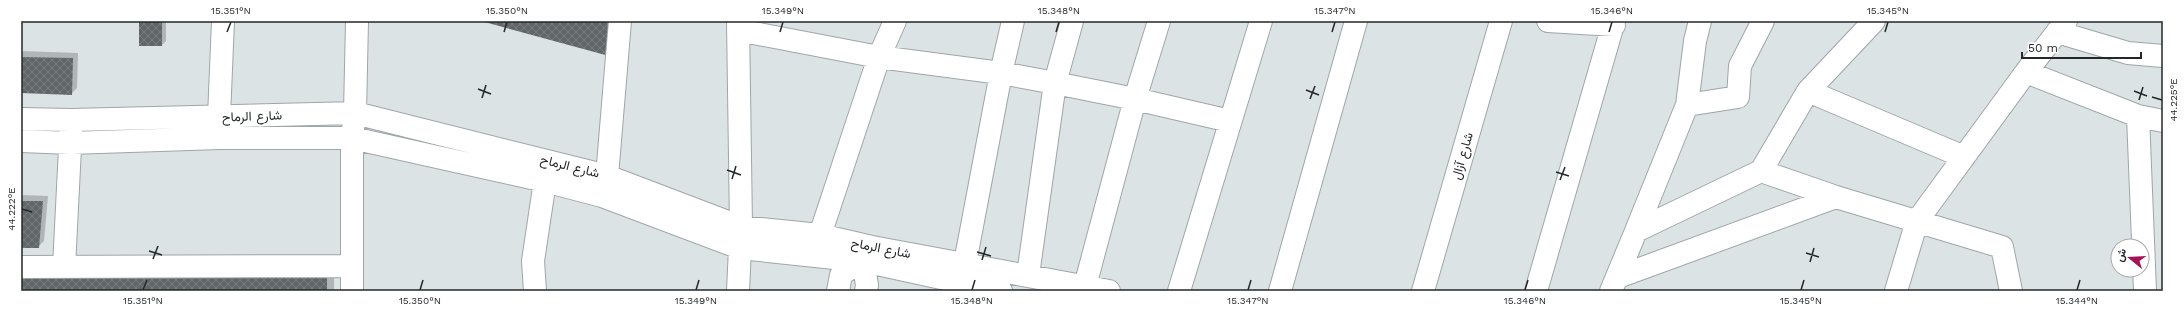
<svg xmlns="http://www.w3.org/2000/svg" width="2184" height="312" font-family="'Work Sans',Vazirmatn,sans-serif">
<defs>
<pattern id="building-cross-hatch" width="8" height="8" patternUnits="userSpaceOnUse"><rect width="8" height="8" fill="#616769"/><path d="M0 0l8 8M0 8l8-8" fill="none" stroke="#787d7e"/></pattern>
</defs>
<rect width="100%" height="100%" fill="#dce3e5"/>
<path fill="#0003" d="M140 21H166V41L162 45Z
M21 51 78 53 77 88 71 94 21 92Z
M21 195 48 196 44 241 38 247H21Z
M334 269V291H21V272Z"/>
<path fill="url(#building-cross-hatch)" d="M139 21H162V46H139Z
M481 21H612L609 56Z
M21 57 73 58 72 95 21 93Z
M21 201H43L39 248H21Z
M327 276V291H21V278Z"/>
<g fill="none" stroke-linecap="round" stroke-linejoin="round">
<defs>
<path id="minor" d="M1548 21 1614 25
M738 30 879 57 1001 73 1055 83 1135 99 1230 121
M2057 32 2128 53 2163 56
M2026 72 2138 116 2163 121
M1808 91 1964 157
M1687 105 1738 97 1740 66 1763 21
M2138 116 2145 291
M219 117 223 21
M21 119 71 120 355 113 607 176 741 227 820 235 872 247 1109 291
M21 141 70 143 220 138H352L545 181 602 196 740 248 863 261 1001 291
M1761 171 1836 197 2002 247 2011 291
M607 176 620 21
M1636 231 1687 105 1695 41 1700 21
M820 235 879 57 895 21
M863 261 867 285 866 291
M965 263 1001 73 1013 21
M21 267 352 266
M64 267 71 128
M1028 275 1055 83 1072 21
M1618 277 1836 197
M1085 286 1135 99 1159 21
M352 291V138L355 113 357 21
M535 291 533 261 545 181
M738 291 741 227 738 21
M838 291 841 275 865 257
M1179 291 1261 21
M1280 291 1356 21
M1423 291 1501 21
M1536 291 1614 21
M1611 291 1636 231 1761 171 1808 91 1874 21
M1896 291 1917 221 2026 72 2066 21"/>
</defs>
<use href="#minor" stroke="#9ea6a7" stroke-width="24"/>
<use href="#minor" stroke="#fff" stroke-width="22"/>
</g>
<path fill="none" stroke="#242728" stroke-width="1.5" d="M227 32 231 22M504 32 507 22M780 32 783 22M1056 32 1059 22M1332 32 1335 22M1609 32 1612 22M1885 32 1888 22M478 89 491 94M1306 90 1319 95M2134 91 2147 96M2152 97 2162 100M482 98 486 85M1310 99 1315 86M2139 100 2143 87M727 170 741 175M1556 172 1569 176M732 179 736 166M1560 180 1565 167M22 209 32 212M149 251 162 255M977 252 991 256M1806 253 1819 257M153 259 158 246M982 260 986 247M1810 262 1814 248M143 290 147 280M420 290 423 280M696 290 699 280M972 290 975 280M1248 290 1251 280M1525 290 1528 280M1801 290 1804 280M2077 290 2080 280"/>
<g text-anchor="middle" dominant-baseline="central" stroke-width="4" stroke-linejoin="round" paint-order="stroke">
<g font-size="13" fill="#242728" stroke="#fff">
<text transform="translate(252 116) rotate(-2)">شارع الرماح</text>
<text transform="translate(1462 156) rotate(-74)">شارع آزال</text>
<text transform="translate(570 166) rotate(14)">شارع الرماح</text>
<text transform="translate(881 248) rotate(11)">شارع الرماح</text>
</g>
</g>
<rect width="2184" height="312" fill="none" stroke="#ffffff" stroke-width="44"/>
<g transform="translate(2130 258) rotate(288)"><circle r="19" fill="#ffffff" stroke="#a7a9a9"/>
<path d="M0-3L7 15L0 10L-7 15Z" fill="#a21357"/>
<text y="-6" font-size="11" font-weight="bold" text-anchor="middle" fill="#242728">ش</text>
</g>
<path d="M2022 52v6h119v-6" fill="none" stroke="#242728" stroke-width="2"/>
<text x="2028" y="52" font-size="12" fill="#242728" stroke="#ffffff" stroke-width="3" paint-order="stroke">50 m</text>
<rect x="22" y="22" width="2140" height="268" fill="none" stroke="#242728" stroke-width="1.5"/>
<g font-size="10" text-anchor="middle" fill="#242728">
<text x="231" y="14">15.351°N</text>
<text x="507" y="14">15.350°N</text>
<text x="783" y="14">15.349°N</text>
<text x="1059" y="14">15.348°N</text>
<text x="1335" y="14">15.347°N</text>
<text x="1612" y="14">15.346°N</text>
<text x="1888" y="14">15.345°N</text>
<text transform="translate(2173 100) rotate(-90)" y="4">44.225°E</text>
<text transform="translate(11 209) rotate(-90)" y="4">44.222°E</text>
<text x="143" y="304">15.351°N</text>
<text x="420" y="304">15.350°N</text>
<text x="696" y="304">15.349°N</text>
<text x="972" y="304">15.348°N</text>
<text x="1248" y="304">15.347°N</text>
<text x="1525" y="304">15.346°N</text>
<text x="1801" y="304">15.345°N</text>
<text x="2077" y="304">15.344°N</text>
</g>
</svg>
